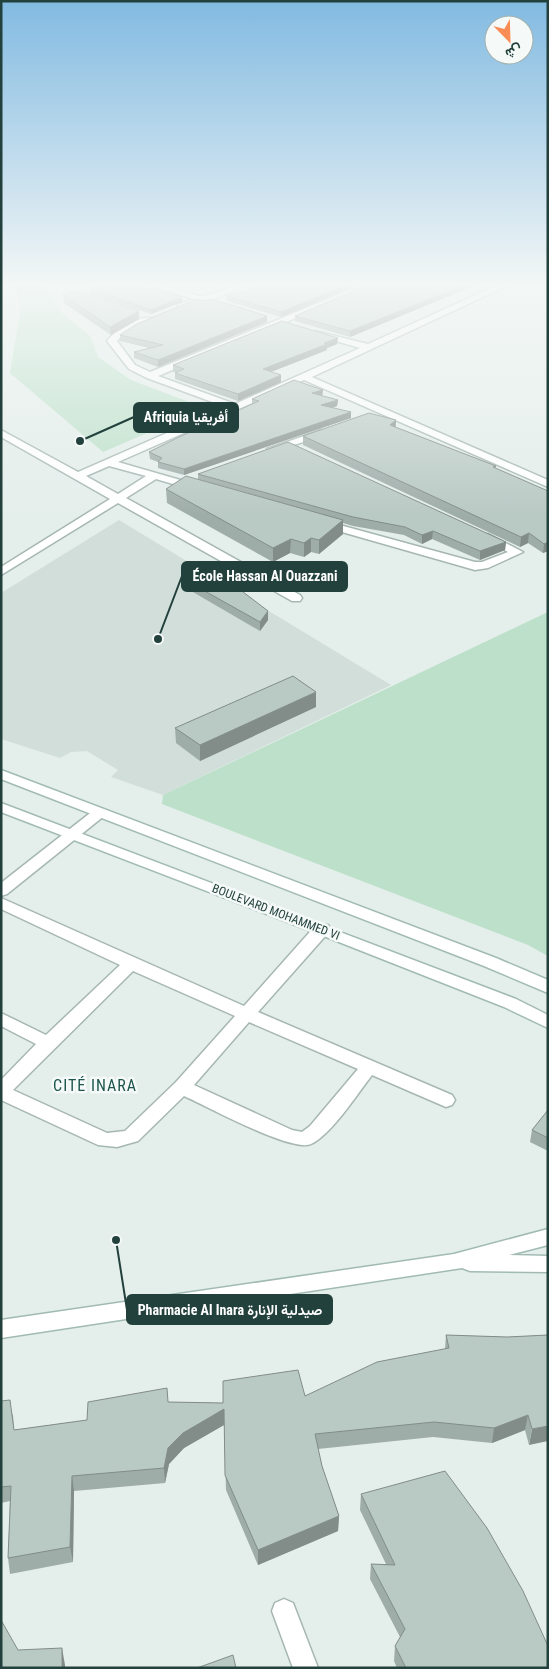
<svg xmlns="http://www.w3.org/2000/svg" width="549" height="1669" font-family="'Roboto Condensed',Vazirmatn,sans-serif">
<rect width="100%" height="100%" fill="#e4eeeb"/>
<path fill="#d2deda" d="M164 282H226L197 292Z
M119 520 391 685 163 795 111 777 118 770 87 751 71 752 60 758 1 739V593Z"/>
<path fill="#bce0c9" d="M14 282H42L62 313 90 336 98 357 131 380 205 408 103 452 10 373 21 307Z
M548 612V956L528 945 162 804 163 795Z"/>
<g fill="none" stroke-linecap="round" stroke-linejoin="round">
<defs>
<path id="minor" d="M142 282C160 282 192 297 203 296 221 293 234 282 252 282L208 302 181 310 178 309V305L194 299Z
M370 282H381L158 376 235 404 360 348 315 335V331L368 344 504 282H515L312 377 548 480V487L304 380 118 462 201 486 202 488 197 491 156 479 126 498 300 595 302 598 300 601H292L118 503 1 575V567L110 499 1 437V430L78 472 226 407 147 378 129 369 107 341C116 330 137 316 151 318V322L122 335 117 341 135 365 150 372ZM109 466 146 476 118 494 86 476Z
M321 430 325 431V435L272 452 267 449Z
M325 521 475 562H482L508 552 484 539 482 537 488 534 523 552 488 568 475 570 321 526V522Z
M99 809 104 810 106 813 104 816 7 894 1 896V883L94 810Z
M1 898 244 1006 316 925H328L330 929 328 933 258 1012 452 1095 455 1100 452 1105 446 1107 372 1075C358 1093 331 1135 311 1144 292 1153 207 1106 184 1096L138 1141 117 1147 98 1145 1 1100V1080L36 1044 1 1026V1013L46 1035 120 965 1 909ZM133 971 235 1016 176 1082 125 1131 107 1133 13 1090ZM249 1022 358 1069 310 1126 302 1132 292 1130 194 1085Z
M284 1599 293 1603 318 1668H293L272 1611 275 1603Z"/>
<path id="secondary" d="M1 770 496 958 548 980V993L484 966 1 779Z
M1 803 516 999 548 1015V1028L504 1007 316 933 1 812Z
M548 1229V1245L509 1255 548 1256V1272L470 1271 462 1268 1 1338V1320L454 1254Z"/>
</defs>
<use href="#minor" stroke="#a6b7b3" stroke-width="3"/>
<use href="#secondary" stroke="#a1bbb4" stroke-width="3"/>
<use href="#minor" fill="#fff" fill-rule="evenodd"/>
<use href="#secondary" fill="#fff" fill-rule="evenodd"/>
</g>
<path fill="#9fada9" d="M273 282H365L281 317 227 301V296Z
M374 282H483L350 337 295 321V316Z
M91 289 182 297V302L151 314 91 294Z
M63 294 139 319 111 335 64 303Z
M267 316V322L158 367 134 358V352L149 348 120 341V335Z
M338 338 337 344 327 348V350L271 372 281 382 238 401 175 379V373L176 372H173V365Z
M323 390 322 396 338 400 337 406 333 408 351 418 184 475 158 468V462L150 459 149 452 252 405V399Z
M396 420V427L496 466V468L548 491V551L543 553 528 543 520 547 303 445V436Z
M198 474 506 542 505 550 480 560 432 539 422 544 404 535 353 526 343 523V534L319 554 311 552 304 557 290 553 273 562 167 503 166 489 198 480Z
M185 580 268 620 260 631 186 588Z
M316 707 200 761 176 743 175 728Z
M548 1110V1151L530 1142 532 1130Z
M446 1335 507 1337 548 1335 529 1445 525 1430 492 1443 433 1437 318 1449 322 1466 339 1516 338 1531 258 1565 226 1490 224 1425 184 1448 169 1464 165 1483 74 1491 73 1562 10 1574 8 1558 10 1501 1 1503V1401L13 1415 14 1430 87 1420 168 1402 223 1403 305 1396 445 1349Z
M361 1494 548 1668H397L394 1661 395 1646 400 1637 370 1579 371 1564H386L360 1510Z"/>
<path fill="#828d89" d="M353 282H365L281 317V312Z
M472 282H483L350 337V331Z
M182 297V302L151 314V310Z
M139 311V319L111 335 110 327Z
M267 316V322L158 367V360Z
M338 338 337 344 327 348V350L263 375V369Z
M281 375V382L238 401V394Z
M323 390 322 396 312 393Z
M338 400 337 406 321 411V405Z
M351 412V418L184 475V469Z
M396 420 395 428 390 425Z
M343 520V534L319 554V540Z
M433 531 432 539 422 544V535Z
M529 533 528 543 520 547 521 537Z
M311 538V552L304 557V543Z
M291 539 290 553 273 562V548Z
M506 542 505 550 480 560V551Z
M548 542V551L543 553 544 544Z
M268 611V620L260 631V622Z
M316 692V707L200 761V745Z
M224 1409V1425L184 1448 169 1464 165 1483 164 1468 168 1448 183 1433Z
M528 1415 525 1430 492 1443 494 1428Z
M548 1426V1441L529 1445 532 1429Z
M72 1476 74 1491 73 1562 70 1547Z
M339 1516 338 1531 258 1565V1550Z
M62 1648 65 1665V1668H62Z"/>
<path fill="#b9c9c4" stroke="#828d89" d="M114 282H121L182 297 151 310 91 289Z
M273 282H353L281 312 227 296Z
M374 282H472L350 331 295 316Z
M78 290 139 311 110 327 63 294Z
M197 299 205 301 212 299 267 316 158 360 134 352 163 345 120 335 137 324Z
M282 321 338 338 324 343 327 344 263 369 281 375 238 394 175 373 184 369 173 365Z
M294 380 323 390 312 393 338 400 321 405 351 412 184 469 158 462 162 458 149 452 179 437 259 401 252 399Z
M369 413 396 420 390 425 496 466 493 467 548 491V542L544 544 529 533 521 537 303 436Z
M288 442 506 542 480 551 433 531 422 535 405 527 353 517 198 474Z
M186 476 343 520 319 540 311 538 304 543 291 539 273 548 166 489Z
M213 569 268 611 260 622 185 580Z
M293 676 316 692 200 745 175 728Z
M548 1110V1138L532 1130Z
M446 1335 507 1337 548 1335V1426L532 1429 528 1415 494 1428 434 1422 315 1434 322 1466 339 1516 258 1550 225 1475 224 1409 183 1433 168 1448 164 1468 72 1476 70 1547 8 1558 11 1486 1 1487V1401L10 1400 14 1430 87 1420 88 1402 167 1388 168 1402 223 1403V1381L298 1370 305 1396 377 1362 449 1348Z
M445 1471 487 1528 523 1591 548 1646V1668H406L395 1646 405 1629 371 1564 395 1565 361 1494Z
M1 1620 18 1650 62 1648V1668H1Z
M233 1655 236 1668H197Z"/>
<linearGradient id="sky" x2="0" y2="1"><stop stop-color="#82bae1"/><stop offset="0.55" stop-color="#f3f7f6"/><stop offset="1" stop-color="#f3f7f6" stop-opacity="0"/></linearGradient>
<rect width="549" height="516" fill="url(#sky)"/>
<g text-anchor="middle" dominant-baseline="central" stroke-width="5" stroke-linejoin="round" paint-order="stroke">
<g font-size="12" fill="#22413c" stroke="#f5faf8">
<text transform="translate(276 912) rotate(21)">BOULEVARD MOHAMMED VI</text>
</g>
<g font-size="16" letter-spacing="1" fill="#1c554c" stroke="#f5faf8">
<text x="95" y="1085">CITÉ INARA</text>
</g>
</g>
<path fill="none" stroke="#22413c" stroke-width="2" d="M80 441L134 417M158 639L182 576M116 1240L127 1310"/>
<g fill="#22413c" stroke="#f5faf8" stroke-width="2">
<circle cx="80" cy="441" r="5"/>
<circle cx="158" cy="639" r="5"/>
<circle cx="116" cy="1240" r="5"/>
</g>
<g fill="#22413c" stroke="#22413c" stroke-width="2">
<rect x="134" y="403" width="104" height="29" rx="5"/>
<rect x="182" y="562" width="165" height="29" rx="5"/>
<rect x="127" y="1295" width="205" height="29" rx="5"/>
</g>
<g font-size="14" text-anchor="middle" font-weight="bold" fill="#fff">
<text x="186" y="422">Afriquia أفريقيا</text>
<text x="265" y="581">École Hassan Al Ouazzani</text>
<text x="230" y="1315">Pharmacie Al Inara صيدلية الإنارة</text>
</g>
<rect width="549" height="1669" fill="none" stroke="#22413c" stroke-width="5"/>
<g transform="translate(509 40) rotate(157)"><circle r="24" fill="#f5faf8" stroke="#a1b0ad"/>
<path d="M0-4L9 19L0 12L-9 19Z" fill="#fa8d56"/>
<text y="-8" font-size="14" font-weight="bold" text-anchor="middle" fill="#22413c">ش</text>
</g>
</svg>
